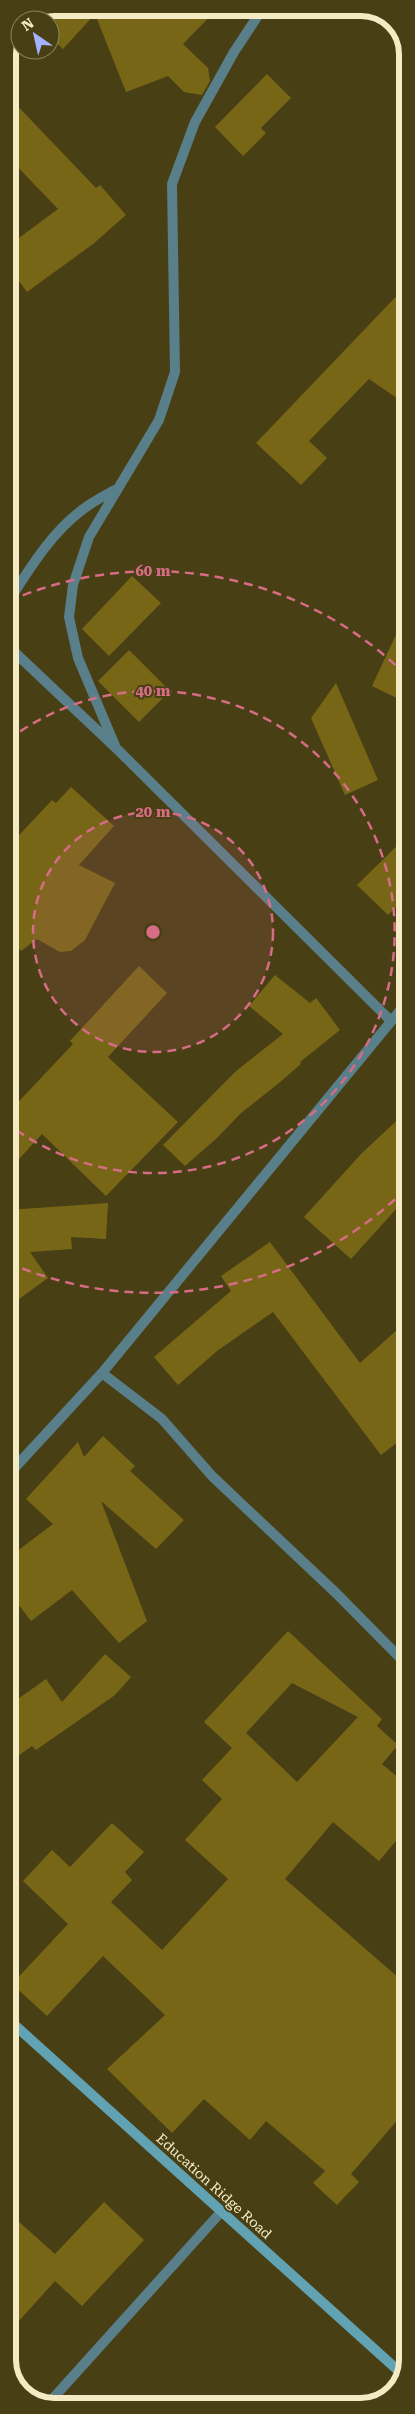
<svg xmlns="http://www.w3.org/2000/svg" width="415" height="2414" font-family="'Roboto Serif',serif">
<rect width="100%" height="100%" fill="#493f14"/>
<path fill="#786617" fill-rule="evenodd" d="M54 8H218L183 44 208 68 210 81 202 95 184 92 168 76 126 92 95 14 63 49 50 37V20H33L30 18Z
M267 74 291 98 261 128 266 133 243 156 215 127Z
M8 96 96 188 100 185 126 215 93 244 27 292 8 266V246L58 209 8 157Z
M407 285V405L369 379 309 441 327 458 301 485 256 443Z
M132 576 161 603 109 656 82 629Z
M407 611V703L372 686Z
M129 650 170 691 139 722 98 681Z
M336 683 378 780 345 795 311 718Z
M71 787 114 826 79 865 115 883 85 940 71 951 60 952 37 939 21 951 8 935V847L52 800 56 803Z
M407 836V896L388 915 357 885Z
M139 966 167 993 108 1057 178 1122 106 1196 42 1134 8 1171V1113L73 1044 70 1041Z
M275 975 310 1003 316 998 340 1030 300 1062 301 1064 279 1083 240 1114 217 1138 185 1166 163 1145 236 1071 283 1034 249 1006Z
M407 1111V1197L351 1259 304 1217 361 1154Z
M108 1203 106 1239 71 1237 72 1249 30 1252 48 1278 8 1307V1210Z
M270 1242 360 1363 407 1321V1435L381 1455 273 1312 217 1351 178 1385 154 1357 231 1291 221 1276Z
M103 1436 135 1466 130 1471 184 1520 156 1549 101 1501 147 1621 119 1643 72 1590 31 1621 8 1591V1558L53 1524 26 1499 78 1442 84 1457Z
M288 1631 382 1719 377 1726 398 1745 382 1764 407 1785V1828L379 1861 333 1822 285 1879 407 1985V2109L351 2174 359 2182 337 2205 313 2183 325 2171 266 2121 250 2140 204 2099 172 2133 107 2069 165 2015 103 1956 47 2016 12 1984 68 1924 23 1881 52 1850 70 1867 112 1823 144 1852 125 1872 132 1880 111 1902 162 1950 228 1879 185 1840 222 1799 202 1780 232 1748 204 1722ZM292 1683 358 1717 297 1782 246 1733Z
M105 1654 131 1677 115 1695 36 1750 32 1746 8 1763V1706L46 1679 62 1702Z
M104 2202 144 2240 82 2306 55 2281 8 2333V2212L55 2254Z"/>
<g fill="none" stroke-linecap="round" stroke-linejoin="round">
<path stroke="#587f8a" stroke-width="10" d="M8 602C29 570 50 534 82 510 92 502 104 496 115 490
M8 646 116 748 391 1021
M116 748 78 658 69 617 73 585 89 537 159 420 175 372 172 184 195 122 234 52 263 8
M102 1373 162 1419 212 1476 337 1594 407 1665
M8 1475 102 1373 407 1002
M47 2405 221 2212"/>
<path stroke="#61a2b3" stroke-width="10" d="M8 2019 402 2374"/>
</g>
<circle cx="153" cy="932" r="120" fill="#d66c85" fill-opacity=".12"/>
<g fill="none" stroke="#d66c85" stroke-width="2.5" stroke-dasharray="9 6">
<circle cx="153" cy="932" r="120"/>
<path d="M8 740A241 241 0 1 1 8 1124"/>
<path d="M406 1189A361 361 0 0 1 9 1263M9 601A361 361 0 0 1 406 675"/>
</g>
<g text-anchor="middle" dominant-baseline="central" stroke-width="4" stroke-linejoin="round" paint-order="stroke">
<g font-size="14" fill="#f4ebc4" stroke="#493f14">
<text transform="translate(214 2186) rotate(42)">Education Ridge Road</text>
</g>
</g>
<path d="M0 0H415V2414H0ZM54 16H361A38 38 0 0 1 399 54V2360A38 38 0 0 1 361 2398H54A38 38 0 0 1 16 2360V54A38 38 0 0 1 54 16Z" fill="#493f14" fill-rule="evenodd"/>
<path fill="none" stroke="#f4ebc4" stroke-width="6" d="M54 16H361A38 38 0 0 1 399 54V2360A38 38 0 0 1 361 2398H54A38 38 0 0 1 16 2360V54A38 38 0 0 1 54 16Z"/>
<circle cx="153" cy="932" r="8" fill="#d66c85" stroke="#493f14" stroke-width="2.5"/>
<g font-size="15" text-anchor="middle" font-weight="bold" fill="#d66c85" stroke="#493f14" stroke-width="4" stroke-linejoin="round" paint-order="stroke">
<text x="153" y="576">60 m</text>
<text x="153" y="696">40 m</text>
<text x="153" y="817">20 m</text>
</g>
<g transform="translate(35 35) rotate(326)"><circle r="24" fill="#493f14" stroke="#8d845a"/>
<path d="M0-4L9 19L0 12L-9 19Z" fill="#a4b2fc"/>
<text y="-8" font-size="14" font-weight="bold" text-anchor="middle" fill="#f4ebc4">N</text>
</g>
</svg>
